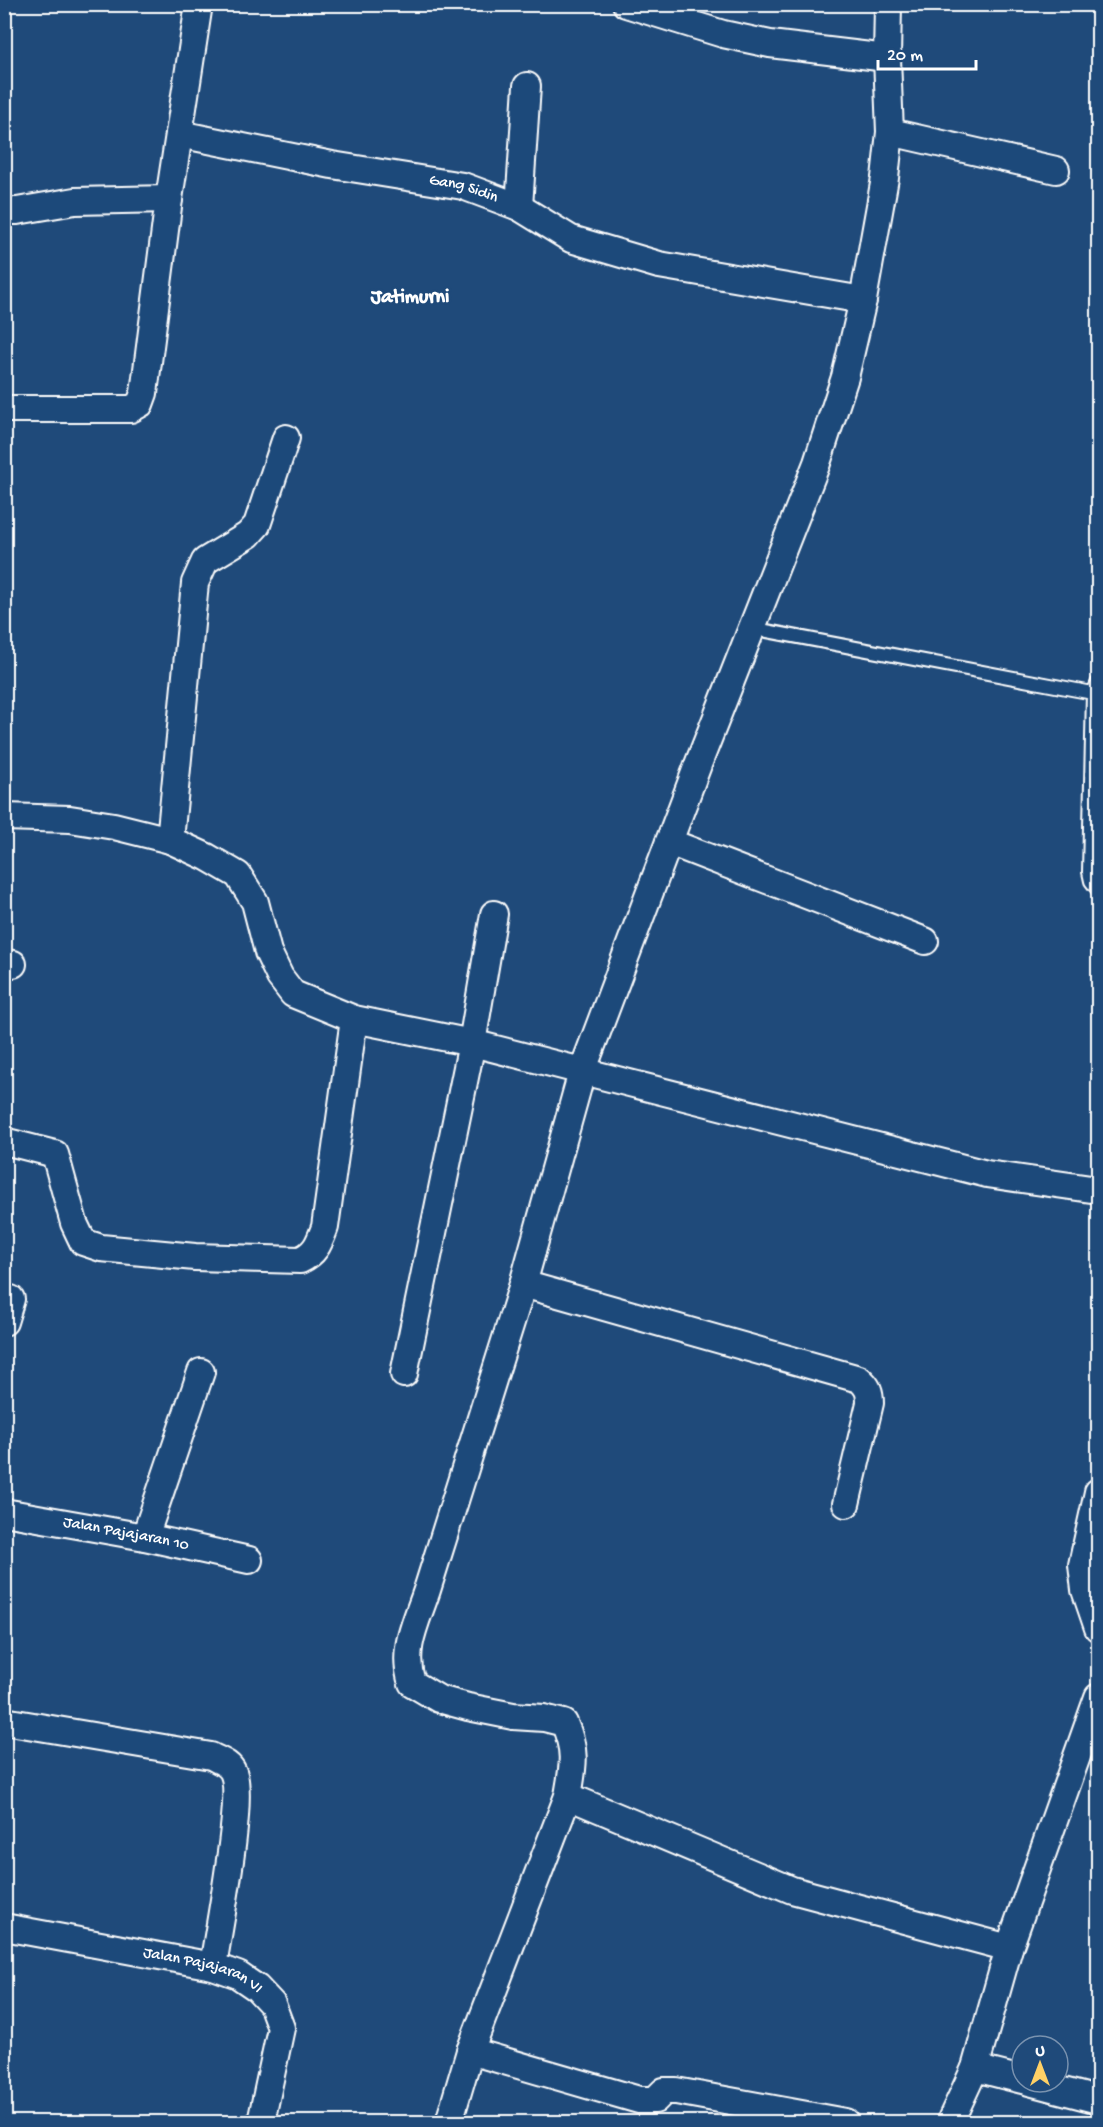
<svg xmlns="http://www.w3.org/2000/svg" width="1103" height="2127" font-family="'Gochi Hand',sans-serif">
<rect width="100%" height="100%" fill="#1f4a7a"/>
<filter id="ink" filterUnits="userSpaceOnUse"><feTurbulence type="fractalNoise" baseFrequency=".0167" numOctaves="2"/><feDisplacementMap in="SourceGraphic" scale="12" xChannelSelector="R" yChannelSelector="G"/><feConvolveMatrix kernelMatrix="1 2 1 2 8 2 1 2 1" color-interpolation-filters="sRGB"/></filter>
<g filter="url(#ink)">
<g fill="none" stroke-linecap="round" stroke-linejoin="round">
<defs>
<path id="service" d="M751 628 1098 694
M1098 682 1093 693 1089 872 1091 881 1098 890"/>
<g id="minor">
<path d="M626 4 723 34 770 44 887 58"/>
<path d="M890 132 1056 170"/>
<path id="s1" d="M179 134 332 165 463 186 519 207 571 239 659 265 863 300"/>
<path d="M519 207 527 86"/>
<path d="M4 211H17L75 201 169 199"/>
<path d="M4 409H131L140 404 144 393 169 199 199 4"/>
<path d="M4 817 70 819 114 826 170 840 207 857 238 875 255 902 268 952 280 977 293 994 354 1019 472 1043 987 1174 1098 1190"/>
<path d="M170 840 195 583 205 561 248 535 257 525 286 438"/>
<path d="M669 842 925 941"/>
<path d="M4 963 13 964"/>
<path d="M4 1141 55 1154 74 1223 83 1242 101 1248 195 1257 300 1260C316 1253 319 1243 325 1227L354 1019"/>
<path d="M523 1284 859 1379C868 1386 870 1392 870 1403L846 1504"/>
<path d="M4 1322 11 1299"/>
<path d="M404 1374 472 1043 494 914"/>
<path d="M1098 1492 1082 1565 1085 1590 1098 1628"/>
<path id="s2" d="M4 1512 145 1537 249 1560"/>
<path d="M145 1537 201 1372"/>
<path d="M4 1721 211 1756C220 1761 229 1763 233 1772 245 1796 218 1932 213 1966"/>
<path d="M568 1796 792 1890 1009 1948"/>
<path id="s3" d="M4 1927 213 1966 238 1975 257 1988 272 2004 281 2028 261 2122"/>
<path d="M470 2051 639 2100H655L664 2091H676L845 2122"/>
<path d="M975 2068 1022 2080"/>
<path d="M1029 2082 1098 2100"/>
<path d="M449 2122 470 2051 568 1796C573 1767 577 1751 564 1723L544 1718 513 1716 468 1707 439 1699 412 1683C401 1649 416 1623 427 1590L523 1284 582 1072 699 762 817 463 845 377 863 300 885 178 890 132 887 58 888 4"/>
<path d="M950 2122 975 2068 1009 1948 1098 1697"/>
</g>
</defs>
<use href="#service" stroke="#fff" stroke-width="16"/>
<use href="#minor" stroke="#fff" stroke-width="30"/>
<use href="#service" stroke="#1f4a7a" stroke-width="12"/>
<use href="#minor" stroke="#1f4a7a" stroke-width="26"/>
</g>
</g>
<g text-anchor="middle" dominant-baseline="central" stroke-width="5" stroke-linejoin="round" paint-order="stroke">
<g font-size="16" fill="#fff" stroke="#1f4a7a">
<text stroke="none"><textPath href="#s1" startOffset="290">Gang Sidin</textPath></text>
<text stroke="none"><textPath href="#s2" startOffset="124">Jalan Pajajaran 10</textPath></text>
<text stroke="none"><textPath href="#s3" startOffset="204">Jalan Pajajaran VI</textPath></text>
</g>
<g font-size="20" font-weight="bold" fill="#fff" stroke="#1f4a7a">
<text x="410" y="298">Jatimurni</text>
</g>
</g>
<rect width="1103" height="2127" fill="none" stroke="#1f4a7a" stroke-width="24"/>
<rect x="12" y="12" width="1079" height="2103" fill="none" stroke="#fff" stroke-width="2" filter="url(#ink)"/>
<g transform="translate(1040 2064)"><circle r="28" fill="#1f4a7a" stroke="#7992af" stroke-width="1.5"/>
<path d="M0-4.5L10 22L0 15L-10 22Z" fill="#ffd166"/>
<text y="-9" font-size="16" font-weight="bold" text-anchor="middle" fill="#ffffff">U</text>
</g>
<path d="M878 60v9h98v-9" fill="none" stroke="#ffffff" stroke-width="3"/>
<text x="887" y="60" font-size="18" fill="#ffffff" stroke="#1f4a7a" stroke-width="4.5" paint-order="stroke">20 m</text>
</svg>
